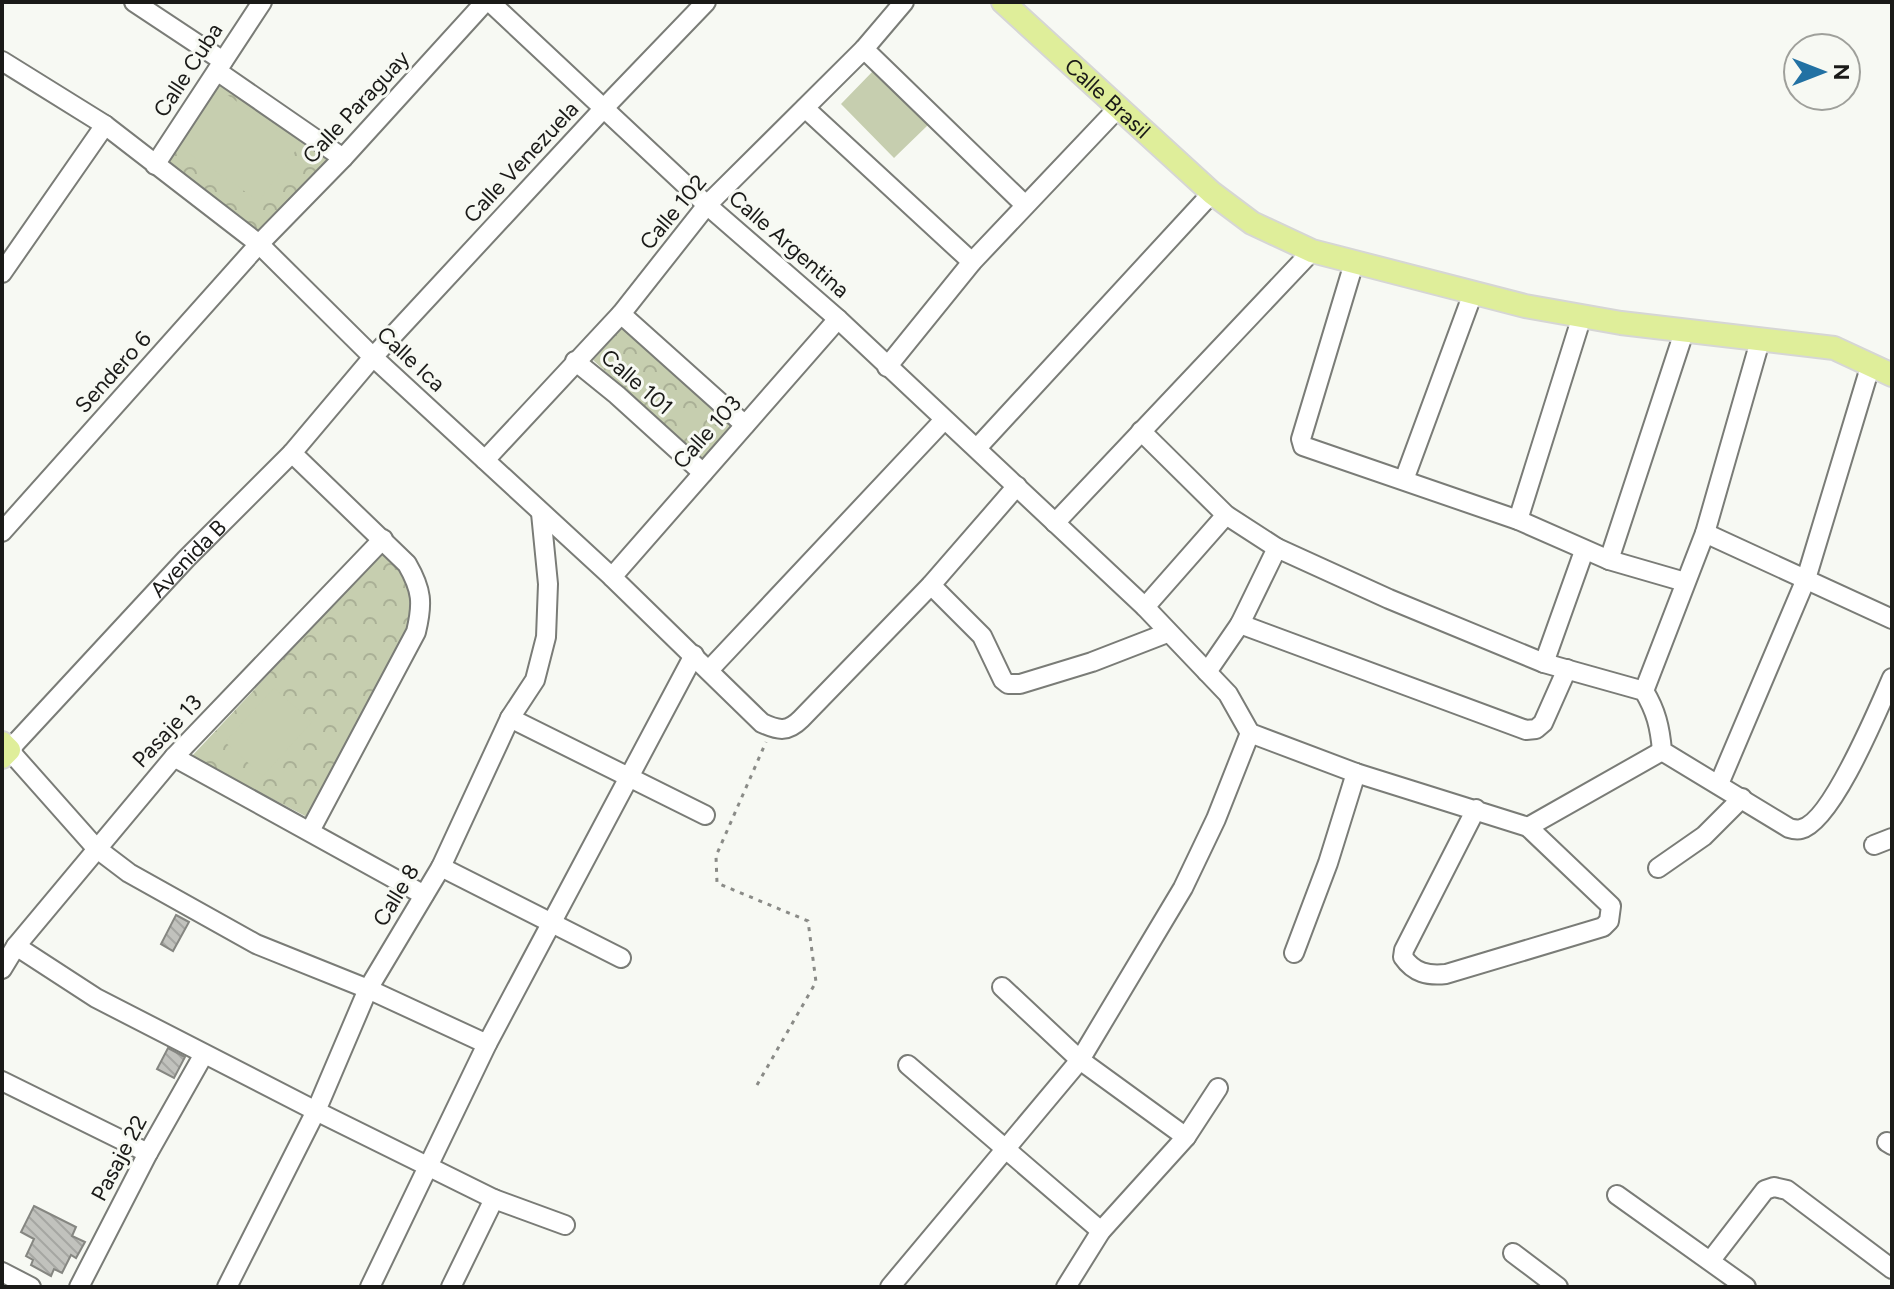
<svg xmlns="http://www.w3.org/2000/svg" width="1894" height="1289" font-family="Figtree,sans-serif">
<defs>
<pattern id="park-crowns" width="20" height="18" patternUnits="userSpaceOnUse" patternTransform="scale(2)"><rect width="20" height="18" fill="#c6ceaf"/><path d="M2 6a3 3 0 1 1 6 0M12 15a3 3 0 1 1 6 0" fill="none" stroke="#aab096"/></pattern>
<pattern id="building-back-hatch" width="6" height="6" patternUnits="userSpaceOnUse" patternTransform="scale(2)"><rect width="6" height="6" fill="#c1c2bd"/><path d="M-1 5l2 2M0 0l6 6M5-1l2 2" fill="none" stroke="#a5a6a2"/></pattern>
</defs>
<rect width="100%" height="100%" fill="#f7f9f3"/>
<path fill="url(#park-crowns)" d="M219 79 332 158 261 234 165 158Z
M626 324 734 423 701 460 593 360Z
M385 550 407 575 414 607 400 649 309 818 191 757Z"/>
<path fill="#c6ceaf" d="M874 70 928 125 894 158 841 104Z
M219 89 299 146 259 201 178 146Z
M274 688 312 722 263 776 225 742Z"/>
<path fill="url(#building-back-hatch)" stroke="#858681" stroke-width="2" d="M176 915 189 922 173 951 161 944Z
M168 1048 185 1057 174 1078 157 1069Z
M34 1206 76 1227 72 1236 85 1242 76 1258 71 1255 62 1273 54 1269 51 1276 31 1265 33 1260 26 1256 34 1239 21 1232Z"/>
<g fill="none" stroke-linecap="round" stroke-linejoin="round">
<defs>
<g id="minor">
<path d="M134 2 223 61"/>
<path d="M490 2 708 206 838 319 1145 607 1228 694 1250 733 1356 773 1528 827 1611 906 1609 921 1603 927 1446 974C1428 976 1414 973 1403 957L1404 950 1476 809"/>
<path d="M864 49 1025 205"/>
<path d="M2 61 105 125 259 244 373 357 612 577 762 723C779 731 788 732 801 719L931 585 1017 486"/>
<path d="M217 71 343 158"/>
<path d="M805 108 972 262"/>
<path d="M155 165 262 2"/>
<path d="M1354 263 1301 439 1303 446 1518 520 1609 560 1685 582"/>
<path d="M2 273 105 125"/>
<path d="M621 314 745 425"/>
<path d="M575 361 617 395 703 473"/>
<path d="M887 367 972 262 1118 108"/>
<path d="M1141 431 1226 515 1277 548"/>
<path d="M977 448 1212 193"/>
<path d="M292 453 407 564C422 590 423 603 416 632L310 831"/>
<path d="M485 460 621 314 707 205 864 49 904 2"/>
<path d="M1404 480 1473 293"/>
<path d="M1518 520 1582 316"/>
<path d="M1055 523 1312 251"/>
<path d="M2 532 259 244 343 158 485 2"/>
<path d="M1705 533 1892 619"/>
<path d="M1609 560 1684 332"/>
<path d="M612 577 838 319"/>
<path d="M931 585 982 636 1003 680 1008 684H1020L1092 662 1167 633"/>
<path d="M1145 607 1226 515"/>
<path d="M1240 624 1526 730 1536 729 1543 723 1567 669"/>
<path d="M1544 663 1584 551"/>
<path d="M710 669 943 421"/>
<path d="M1207 672 1240 624 1277 548 1389 599 1544 663 1644 691C1656 711 1660 727 1662 751L1789 828C1792 829 1798 830 1801 829 1832 822 1879 707 1892 678"/>
<path d="M1644 691 1705 533 1760 341"/>
<path d="M510 718 705 815"/>
<path d="M174 757 424 895"/>
<path d="M1719 784 1806 579 1871 364"/>
<path d="M1528 827 1662 751"/>
<path d="M1874 845 1892 838"/>
<path d="M441 867 621 958"/>
<path d="M1658 868 1704 836 1742 798"/>
<path d="M16 946 96 998 316 1111 494 1199 565 1225"/>
<path d="M1294 953 1328 863 1356 773"/>
<path d="M2 969 16 946 174 757 383 539"/>
<path d="M1002 987 1080 1060 1186 1137"/>
<path id="s1" d="M487 1044 368 989 256 944 129 873 96 848 9 750 186 559 292 453 373 357 604 108 706 2"/>
<path d="M908 1065 1101 1231"/>
<path d="M2 1081 148 1153"/>
<path d="M1887 1142 1892 1145"/>
<path d="M1617 1195 1746 1287"/>
<path d="M1513 1253 1558 1287"/>
<path d="M1711 1260 1765 1190 1774 1187 1787 1190 1892 1269"/>
<path d="M2 1272 31 1287"/>
<path d="M79 1287 148 1153 204 1054"/>
<path d="M227 1287 316 1111 368 989 441 867 510 718 535 680 546 637 548 584 541 513"/>
<path d="M370 1287 487 1044 694 655"/>
<path d="M451 1287 494 1199"/>
<path d="M890 1287 1080 1060 1183 888 1216 819 1250 733"/>
<path d="M1066 1287 1101 1231 1186 1137 1218 1088"/>
</g>
<g id="major">
<path id="s2" d="M1003 2 1212 193 1252 223 1312 251 1525 306 1621 323 1834 348 1892 375"/>
<path d="M2 743 9 750 2 757"/>
</g>
</defs>
<use href="#minor" stroke="#7a7c77" stroke-width="22"/>
<use href="#major" stroke="#d6d6d5" stroke-width="26"/>
<path stroke="#8a8b87" stroke-width="3" stroke-dasharray="4 6" stroke-linecap="butt" d="M757 1085 816 982 808 921 717 883 716 856 766 742"/>
<use href="#minor" stroke="#fff" stroke-width="18"/>
<use href="#major" stroke="#dfee9a" stroke-width="22"/>
</g>
<g text-anchor="middle" dominant-baseline="central" stroke-width="6" stroke-linejoin="round" paint-order="stroke">
<g font-size="22" fill="#1a1a18" stroke="#f7f9f3">
<text transform="translate(188 70) rotate(-57)">Calle Cuba</text>
<text stroke="none"><textPath href="#s2" startOffset="142">Calle Brasil</textPath></text>
<text transform="translate(356 107) rotate(-47)">Calle Paraguay</text>
<text transform="translate(521 162) rotate(-47)">Calle Venezuela</text>
<text transform="translate(673 212) rotate(-50)">Calle 102</text>
<text transform="translate(789 244) rotate(41)">Calle Argentina</text>
<text transform="translate(411 359) rotate(43)">Calle Ica</text>
<text transform="translate(113 372) rotate(-48)">Sendero 6</text>
<text transform="translate(637 382) rotate(41)">Calle 101</text>
<text transform="translate(707 432) rotate(-48)">Calle 103</text>
<text stroke="none"><textPath href="#s1" startOffset="832">Avenida B</textPath></text>
<text transform="translate(167 731) rotate(-47)">Pasaje 13</text>
<text transform="translate(396 895) rotate(-59)">Calle 8</text>
<text transform="translate(119 1158) rotate(-62)">Pasaje 22</text>
</g>
</g>
<rect width="1894" height="1289" fill="none" stroke="#1a1a18" stroke-width="8"/>
<g transform="translate(1822 72) rotate(90)"><circle r="38" fill="#f7f9f3" stroke="#9fa09b" stroke-width="2"/>
<path d="M0-6L14 30L0 20L-14 30Z" fill="#2271a3"/>
<text y="-12" font-size="22" font-weight="bold" text-anchor="middle" fill="#1a1a18">N</text>
</g>
</svg>
